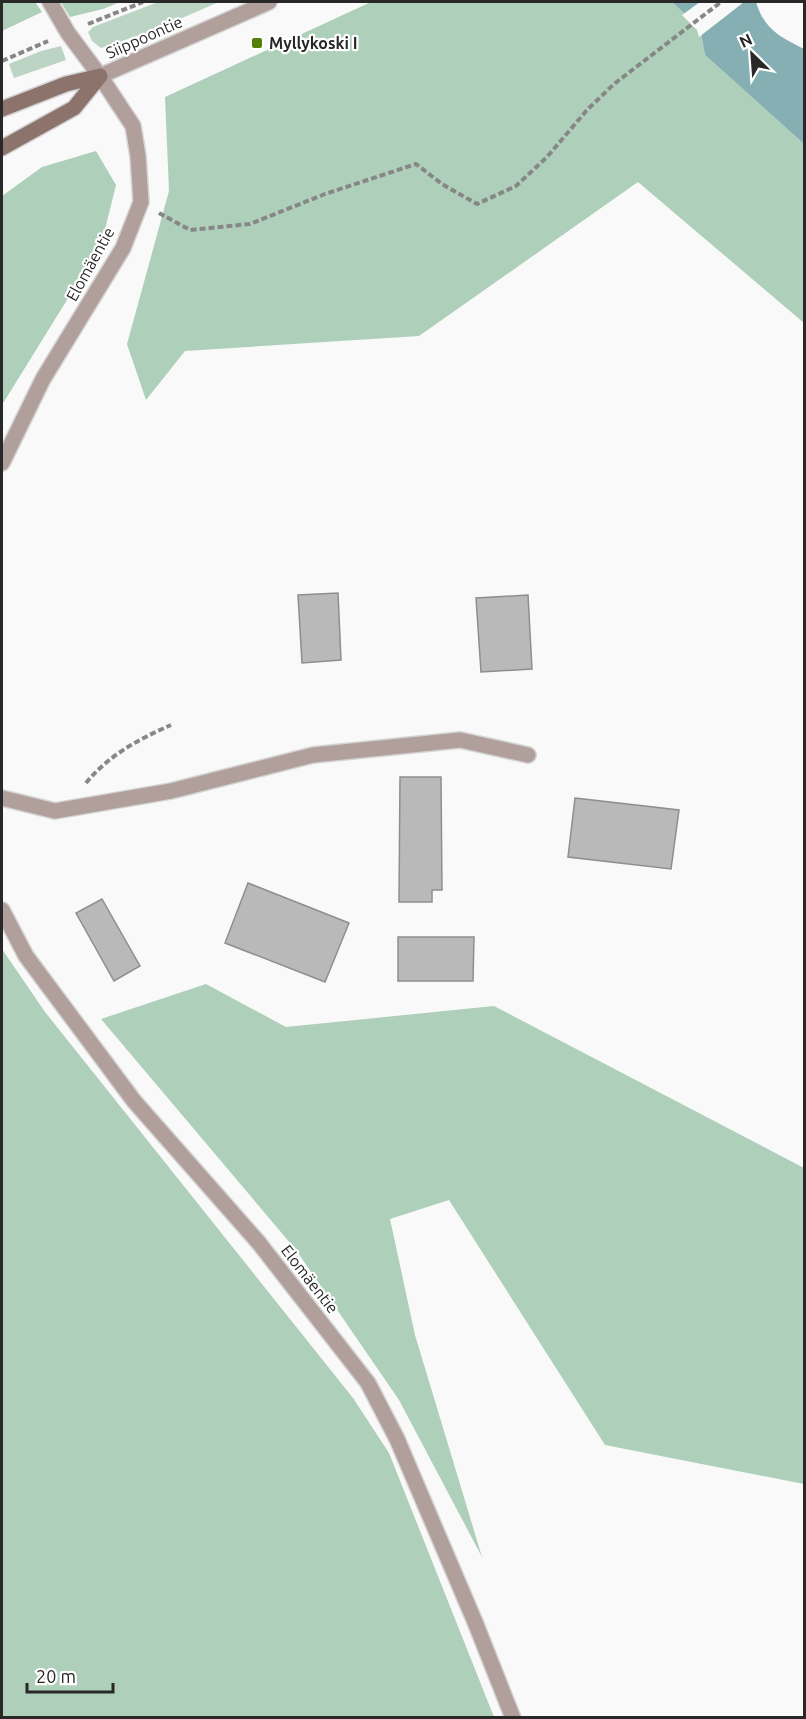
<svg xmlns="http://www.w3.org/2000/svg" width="806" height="1719" font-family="Ubuntu,sans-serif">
<rect width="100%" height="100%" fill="#f9f9fa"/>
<path fill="#bcd4c4" d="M158 2H219L152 31 101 48 92 41 88 32 93 27Z
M61 46 66 60 14 78 9 64 41 51Z"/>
<path fill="#aecfb9" d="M2 2H35L42 12 2 31Z
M61 2H120L103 9 70 17Z
M371 2H672L700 28 705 55 804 144V323L638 182 419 336 185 351 146 400 127 344 169 191 165 97Z
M96 151 116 185 101 245 2 405V196L42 167Z
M2 949 45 1012 353 1398 389 1453 494 1717H2Z
M206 984 286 1027 494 1006 804 1168V1484L605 1445 449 1200 390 1219 415 1335 482 1557 399 1400 296 1250 101 1019Z"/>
<path fill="#85afb3" d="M672 2H756C764 29 780 37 804 49V144L705 55 700 28Z"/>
<path fill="#f9f9fa" d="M700 2H744L699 37 697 30 682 15Z"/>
<path fill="#b9b9ba" stroke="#8e8e8f" stroke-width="1.5" d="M338 593 341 660 302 663 298 595Z
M528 595 532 669 481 672 476 598Z
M400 777H441L442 890H432V902H399Z
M575 798 679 810 671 869 568 857Z
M248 883 349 923 325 982 225 943Z
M102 899 140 966 114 981 76 913Z
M398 937H474L473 981H398Z"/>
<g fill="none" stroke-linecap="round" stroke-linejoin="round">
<defs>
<path id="service" d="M2 798 55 811 171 791 313 755 460 740 528 755"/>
<path id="minor" d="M2 463 43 379 123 248 141 202 138 156 133 126 100 76 68 33 50 2
M2 910 26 956 134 1101 259 1243 368 1383 397 1439 475 1622 513 1718"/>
<path id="tertiary" d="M100 76 269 2"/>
<path id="secondary" d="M2 109 66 84 100 76
M2 148 74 108 100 76"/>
</defs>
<use href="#service" stroke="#d3d3d4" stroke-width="18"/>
<use href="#minor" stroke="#d3d3d4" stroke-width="18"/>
<use href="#tertiary" stroke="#d3d3d4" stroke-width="18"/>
<use href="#secondary" stroke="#d3d3d4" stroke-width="18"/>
<path stroke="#878788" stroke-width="4" stroke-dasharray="6 3" stroke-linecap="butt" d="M88 24 143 2
M2 61 48 41
M159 213 190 230 250 224 325 194 416 164 442 184 477 204 516 186 547 157 587 110 614 84 721 2
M86 783C109 755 139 739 171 725"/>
<use href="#service" stroke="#b09f9a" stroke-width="15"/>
<use href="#minor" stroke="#b09f9a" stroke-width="15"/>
<use href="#tertiary" stroke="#b09f9a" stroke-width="15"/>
<use href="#secondary" stroke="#8c746d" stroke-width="15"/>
</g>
<rect fill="#568108" stroke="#fff" stroke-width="2" x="251" y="37" width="12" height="12" rx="3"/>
<g text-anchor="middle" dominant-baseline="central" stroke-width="4.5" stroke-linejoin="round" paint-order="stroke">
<g font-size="16" fill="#282829" stroke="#fff">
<text transform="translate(144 37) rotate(-24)">Siippoontie</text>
<text transform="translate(90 264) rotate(-61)">Elomäentie</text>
<text transform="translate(310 1279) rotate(52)">Elomäentie</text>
</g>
<g font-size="16" font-weight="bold" fill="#282829" stroke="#fff" text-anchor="start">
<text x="269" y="43">Myllykoski I</text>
</g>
</g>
<rect width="806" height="1719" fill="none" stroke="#282829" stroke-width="6"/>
<g transform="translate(752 54) rotate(335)" stroke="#ffffff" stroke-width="4.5" paint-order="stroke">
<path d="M0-4.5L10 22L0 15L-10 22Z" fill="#282829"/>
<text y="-9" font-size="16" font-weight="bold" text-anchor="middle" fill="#282829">N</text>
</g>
<path d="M27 1683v9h86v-9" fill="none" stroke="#282829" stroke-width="3"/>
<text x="36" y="1683" font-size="18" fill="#282829" stroke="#ffffff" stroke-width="4.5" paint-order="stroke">20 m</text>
</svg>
